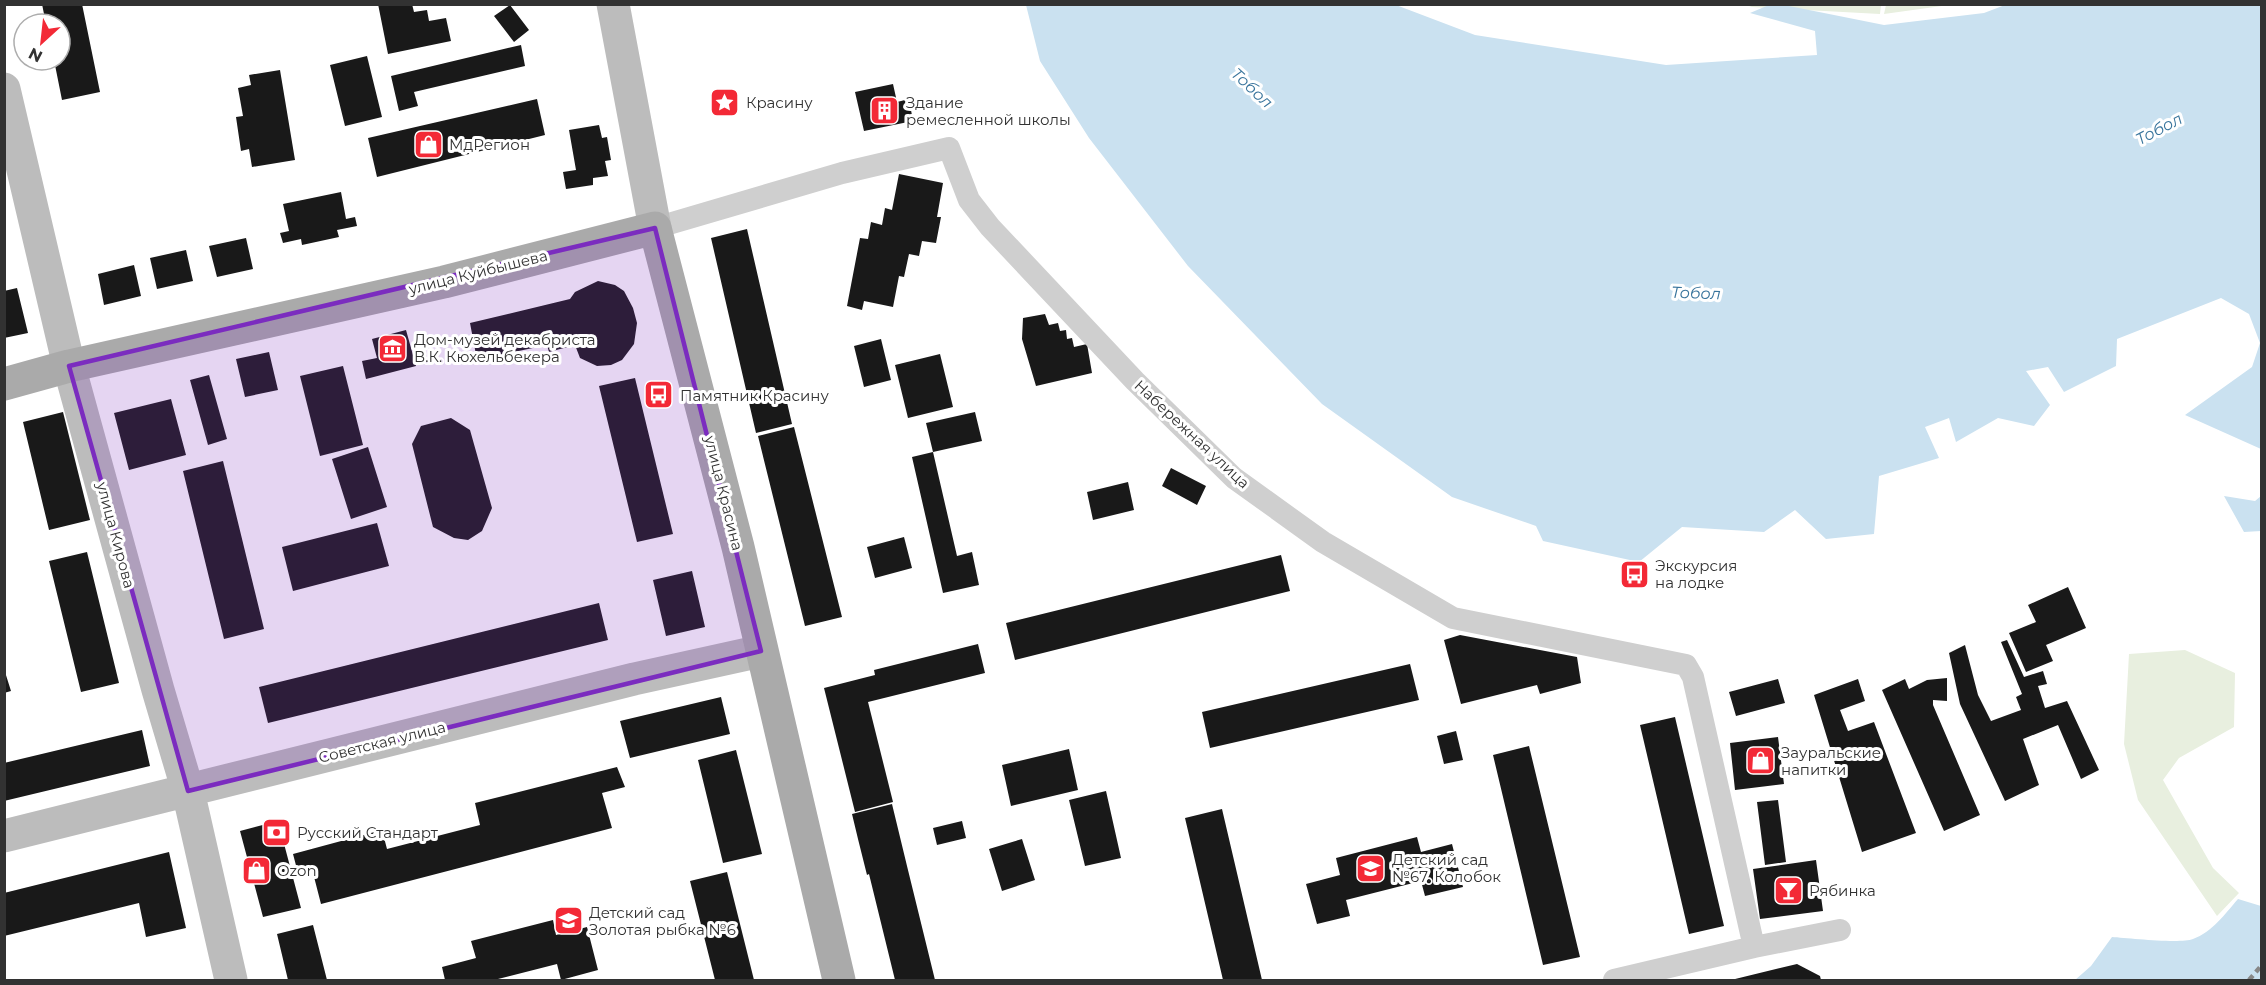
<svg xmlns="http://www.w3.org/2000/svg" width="2266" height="985" font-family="Montserrat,sans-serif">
<rect width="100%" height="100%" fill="#fff"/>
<path fill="#e8efdf" d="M1746 5H1881L1880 14 1752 7Z
M1886 5V4L1949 5 1884 14Z
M2185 650 2235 673 2234 727 2179 758 2163 780 2213 868 2239 893 2217 916 2138 800 2124 744 2129 654Z"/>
<path fill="#cae1f0" d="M1026 5H1396L1475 35 1666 65 1817 55 1815 31 1750 13 1769 5H1784L1884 25 1984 13 2005 5H2261V449L2185 415 2252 367 2260 343 2249 314 2221 298 2117 339 2116 366 2064 392 2048 367 2026 371 2050 405 2034 426 1998 418 1956 442 1949 418 1925 427 1939 458 1879 476 1874 534 1826 539 1795 510 1764 532 1682 527 1639 562 1543 541 1536 526 1452 497 1322 404 1188 266 1089 138 1040 61Z
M2224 496 2255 501 2261 496V531L2244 532Z
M2238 899 2261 906V980H2075L2091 966 2112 937C2128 938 2180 944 2193 939 2212 932 2225 914 2238 899Z"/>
<path fill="#191919" d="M42 4H82L100 92 62 100 54 60H60V24H46Z
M378 4H412L414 12 427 10 429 21 446 18 451 41 388 54Z
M510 5 529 30 514 42 494 16Z
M521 45 525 66 414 92 418 106 399 111 391 76Z
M367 56 382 117 345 126 330 65Z
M280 70 295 160 252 167 249 149 241 151 236 117 243 116 238 88 251 85 249 75Z
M893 84 897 102 909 99 913 121 864 131 855 92Z
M537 99 545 135 377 177 368 138Z
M599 125 602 138 607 137 611 160 605 161 608 176 593 178V185L566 189 563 172 576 170 569 130Z
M899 174 943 183 937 217H941L936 243 922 241 919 256 909 254 904 277 899 276 893 307 864 301 862 310 847 306 860 238 868 239 871 222 882 225 885 208 892 210Z
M341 192 346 219 355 217 357 226 337 230 339 237 302 245 301 239 283 243 280 233 289 231 283 204Z
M747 229 792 424 756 433 711 238Z
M246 238 253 269 217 277 209 246Z
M186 250 193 281 157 289 150 258Z
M134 265 141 296 104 305 98 274Z
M598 281 615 285 624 291 633 308 637 323 634 344 622 360 611 365 597 366 580 358 575 345 549 352 547 345 477 360 470 323 570 299 575 292Z
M17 288 28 333 4 338V291Z
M1045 314 1049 325 1058 323 1060 331 1066 330 1067 339 1072 338 1074 347 1087 344 1092 373 1036 386 1022 339 1023 318Z
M406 330 416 366 366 379 362 361 377 358 372 339Z
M881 339 891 380 864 387 854 346Z
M269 352 278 390 245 397 236 359Z
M940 354 953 407 908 418 895 365Z
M343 366 363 445 320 456 300 376Z
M209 375 227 439 208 445 190 380Z
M635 378 673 534 637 542 599 386Z
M171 399 186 455 129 470 114 413Z
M63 412 90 520 49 530 23 422Z
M975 412 982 441 933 452 926 423Z
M451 418 470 430 492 508 482 531 468 540 454 538 433 527 412 444 421 426Z
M794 427 842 617 805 626 758 436Z
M368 447 387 507 351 519 332 459Z
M933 452 957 556 972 552 979 585 943 593 912 457Z
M223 461 264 629 224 639 183 471Z
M1171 468 1206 486 1197 505 1162 486Z
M1128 482 1134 510 1093 520 1087 492Z
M377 523 389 566 293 591 282 547Z
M904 537 912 568 875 578 867 547Z
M87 552 119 683 81 692 49 561Z
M1281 555 1290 591 1015 660 1006 623Z
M692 571 705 627 666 636 653 580Z
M2068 587 2086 628 2046 645 2053 661 2026 672 2009 633 2036 622 2028 605Z
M599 603 608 640 268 723 259 687Z
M1460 635 1577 657 1581 683 1540 694 1537 685 1461 704 1444 640Z
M2007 640 2024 677 2043 671 2047 684 2038 686 2045 708 2067 701 2099 770 2081 779 2058 725 2023 739 2039 785 2005 801 1960 704 1949 653 1965 645 1978 695 1991 721 2021 710 2016 697 2022 694 2001 642Z
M978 644 985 673 868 702 893 802 855 812 824 688 875 675 874 670Z
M1410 664 1419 700 1210 748 1202 712Z
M5 672 11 691 4 693V673Z
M1947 678V701L1933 700V705L1980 815 1944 831 1882 690 1905 679 1909 689 1927 680Z
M1778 679 1785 703 1736 716 1729 692Z
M1858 679 1865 701 1840 710 1848 731 1874 722 1916 833 1862 852 1814 695Z
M721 697 730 734 630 758 620 721Z
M1675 717 1724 926 1689 934 1640 725Z
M142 730 150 766 4 801V763Z
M1456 731 1463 760 1444 764 1437 736Z
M1778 737 1784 784 1735 790 1730 743Z
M1529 746 1580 957 1543 965 1493 755Z
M1069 749 1078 790 1011 806 1002 765Z
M736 750 762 854 723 863 698 760Z
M617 767 625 787 602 793 612 828 321 904 312 869 298 873 293 854 382 830 387 849 480 825 475 803Z
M1106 791 1121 858 1085 866 1069 800Z
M1778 800 1786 862 1765 865 1757 802Z
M892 804 907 866 935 980H895L869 874 867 875 858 839 852 814Z
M1222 809 1262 980H1223L1185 818Z
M278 821 301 908 263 917 240 831Z
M962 821 966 838 937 845 933 828Z
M1417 837 1421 852 1452 844 1463 887 1425 896 1421 881 1346 900 1350 916 1317 924 1306 884 1340 875 1336 858Z
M1022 839 1035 880 1002 891 989 849Z
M169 852 186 928 146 937 139 903 4 936V893Z
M1816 860 1823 911 1760 919 1753 869Z
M727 872 754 980H715L690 881Z
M553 920 556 935 587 927 598 970 561 980 557 964 494 980H445L442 967 476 958 471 941Z
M313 925 327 980H288L277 934Z
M1797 964 1820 976 1821 980H1731Z"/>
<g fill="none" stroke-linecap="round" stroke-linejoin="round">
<path stroke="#cfcfcf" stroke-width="22" d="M655 228 842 173 949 148 969 200 990 227 1135 381 1234 478 1323 542 1453 618 1686 665 1693 677 1754 947
M1614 980 1754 947 1840 930"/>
<path stroke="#bcbcbc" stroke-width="33" d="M613 4 655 228
M4 89 69 366 158 690 188 791 231 980
M4 836 634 679 761 651"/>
<path stroke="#aaa" stroke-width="33" d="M4 384 69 366 444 282 655 228 738 547 839 980"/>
<path stroke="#878787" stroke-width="4.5" stroke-dasharray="6 4.5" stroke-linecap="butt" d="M2249 980 2262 965"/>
</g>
<path fill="#7b2cbf" fill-opacity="0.2" stroke="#7b2cbf" stroke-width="4.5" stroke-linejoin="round" d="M655 228 761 651 188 791 69 366Z"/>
<defs>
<symbol id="sight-square" viewBox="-11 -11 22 22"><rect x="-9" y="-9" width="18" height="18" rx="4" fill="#f32936" stroke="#fff"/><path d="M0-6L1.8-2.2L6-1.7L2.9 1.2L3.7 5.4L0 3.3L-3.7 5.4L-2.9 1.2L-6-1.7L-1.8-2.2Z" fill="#fff"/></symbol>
<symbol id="building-square" viewBox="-11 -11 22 22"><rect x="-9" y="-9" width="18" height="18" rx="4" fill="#f32936" stroke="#fff"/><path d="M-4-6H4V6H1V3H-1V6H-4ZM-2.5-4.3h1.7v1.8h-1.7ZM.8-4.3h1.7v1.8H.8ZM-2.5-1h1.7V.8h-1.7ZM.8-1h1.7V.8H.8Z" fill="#fff"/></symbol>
<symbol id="shop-square" viewBox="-11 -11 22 22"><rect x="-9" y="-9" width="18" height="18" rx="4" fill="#f32936" stroke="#fff"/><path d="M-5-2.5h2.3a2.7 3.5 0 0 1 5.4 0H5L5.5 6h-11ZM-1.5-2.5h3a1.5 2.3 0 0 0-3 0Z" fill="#fff"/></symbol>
<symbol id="museum-square" viewBox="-11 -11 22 22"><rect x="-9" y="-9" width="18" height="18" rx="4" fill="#f32936" stroke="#fff"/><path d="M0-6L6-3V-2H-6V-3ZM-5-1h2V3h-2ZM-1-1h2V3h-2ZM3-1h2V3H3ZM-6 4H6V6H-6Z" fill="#fff"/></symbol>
<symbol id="bus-square" viewBox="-11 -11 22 22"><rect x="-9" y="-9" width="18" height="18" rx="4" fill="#f32936" stroke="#fff"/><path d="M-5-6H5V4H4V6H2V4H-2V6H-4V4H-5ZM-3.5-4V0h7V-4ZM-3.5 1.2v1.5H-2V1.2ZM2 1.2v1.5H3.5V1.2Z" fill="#fff"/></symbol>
<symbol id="bank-square" viewBox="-11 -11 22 22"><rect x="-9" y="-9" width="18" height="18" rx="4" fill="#f32936" stroke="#fff"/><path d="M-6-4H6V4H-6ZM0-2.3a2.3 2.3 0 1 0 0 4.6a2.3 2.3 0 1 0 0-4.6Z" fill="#fff"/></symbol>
<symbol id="school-square" viewBox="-11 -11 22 22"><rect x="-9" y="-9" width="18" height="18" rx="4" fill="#f32936" stroke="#fff"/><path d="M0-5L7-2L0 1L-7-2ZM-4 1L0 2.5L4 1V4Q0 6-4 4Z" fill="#fff"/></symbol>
<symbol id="bar-square" viewBox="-11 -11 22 22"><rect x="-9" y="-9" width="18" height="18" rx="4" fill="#f32936" stroke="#fff"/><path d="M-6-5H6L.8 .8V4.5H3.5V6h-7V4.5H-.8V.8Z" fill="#fff"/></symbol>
</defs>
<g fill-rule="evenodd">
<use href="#sight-square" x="708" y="86" width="33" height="33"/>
<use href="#building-square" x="868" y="94" width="33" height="33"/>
<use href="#shop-square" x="412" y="128" width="33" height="33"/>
<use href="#museum-square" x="376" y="332" width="33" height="33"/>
<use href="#bus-square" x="642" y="378" width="33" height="33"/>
<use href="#bus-square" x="1618" y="558" width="33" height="33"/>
<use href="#shop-square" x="1744" y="744" width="33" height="33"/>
<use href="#bank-square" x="260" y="816" width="33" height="33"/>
<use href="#school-square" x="1354" y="852" width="33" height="33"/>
<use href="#shop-square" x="240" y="854" width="33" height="33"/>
<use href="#bar-square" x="1772" y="874" width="33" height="33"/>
<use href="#school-square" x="552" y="904" width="33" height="33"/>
</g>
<g text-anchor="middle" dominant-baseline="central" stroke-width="6" stroke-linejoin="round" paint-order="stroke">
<g font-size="15" fill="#323232" stroke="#fff" text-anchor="start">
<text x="746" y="102">Красину</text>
<text x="906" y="102">Здание<tspan x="906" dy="17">ремесленной школы</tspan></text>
<text x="449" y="144">МдРегион</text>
<text x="414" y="339">Дом-музей декабриста<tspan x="414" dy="17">В.К. Кюхельбекера</tspan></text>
<text x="680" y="395">Памятник Красину</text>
<text x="1655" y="565">Экскурсия<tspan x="1655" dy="17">на лодке</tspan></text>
<text x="1781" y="752">Зауральские<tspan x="1781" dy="17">напитки</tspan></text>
<text x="297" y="832">Русский Стандарт</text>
<text x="1392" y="859">Детский сад<tspan x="1392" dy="17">№67. Колобок</tspan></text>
<text x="277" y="870">Ozon</text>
<text x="1809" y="890">Рябинка</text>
<text x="589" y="912">Детский сад<tspan x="589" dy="17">Золотая рыбка №6</tspan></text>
</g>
<g font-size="15" fill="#323232" stroke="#fff">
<text transform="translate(478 272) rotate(-14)">улица Куйбышева</text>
<text transform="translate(1192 434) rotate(43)">Набережная улица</text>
<text transform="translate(724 493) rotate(76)">улица Красина</text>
<text transform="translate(116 535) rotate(75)">улица Кирова</text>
<text transform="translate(382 742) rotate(-14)">Советская улица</text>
</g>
<g font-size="16" font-style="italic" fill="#38749c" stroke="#fff">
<text transform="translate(1252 88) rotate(43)">Тобол</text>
<text transform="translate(2159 129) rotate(-28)">Тобол</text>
<text transform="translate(1696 293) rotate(2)">Тобол</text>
</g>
</g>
<rect width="2266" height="985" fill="none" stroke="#323232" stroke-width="12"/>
<g transform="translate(42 42) rotate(207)"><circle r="28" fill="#ffffff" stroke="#adadad" stroke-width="1.5"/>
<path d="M0-4.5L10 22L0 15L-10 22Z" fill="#f32936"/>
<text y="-9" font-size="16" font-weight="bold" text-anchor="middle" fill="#323232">N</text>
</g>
</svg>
